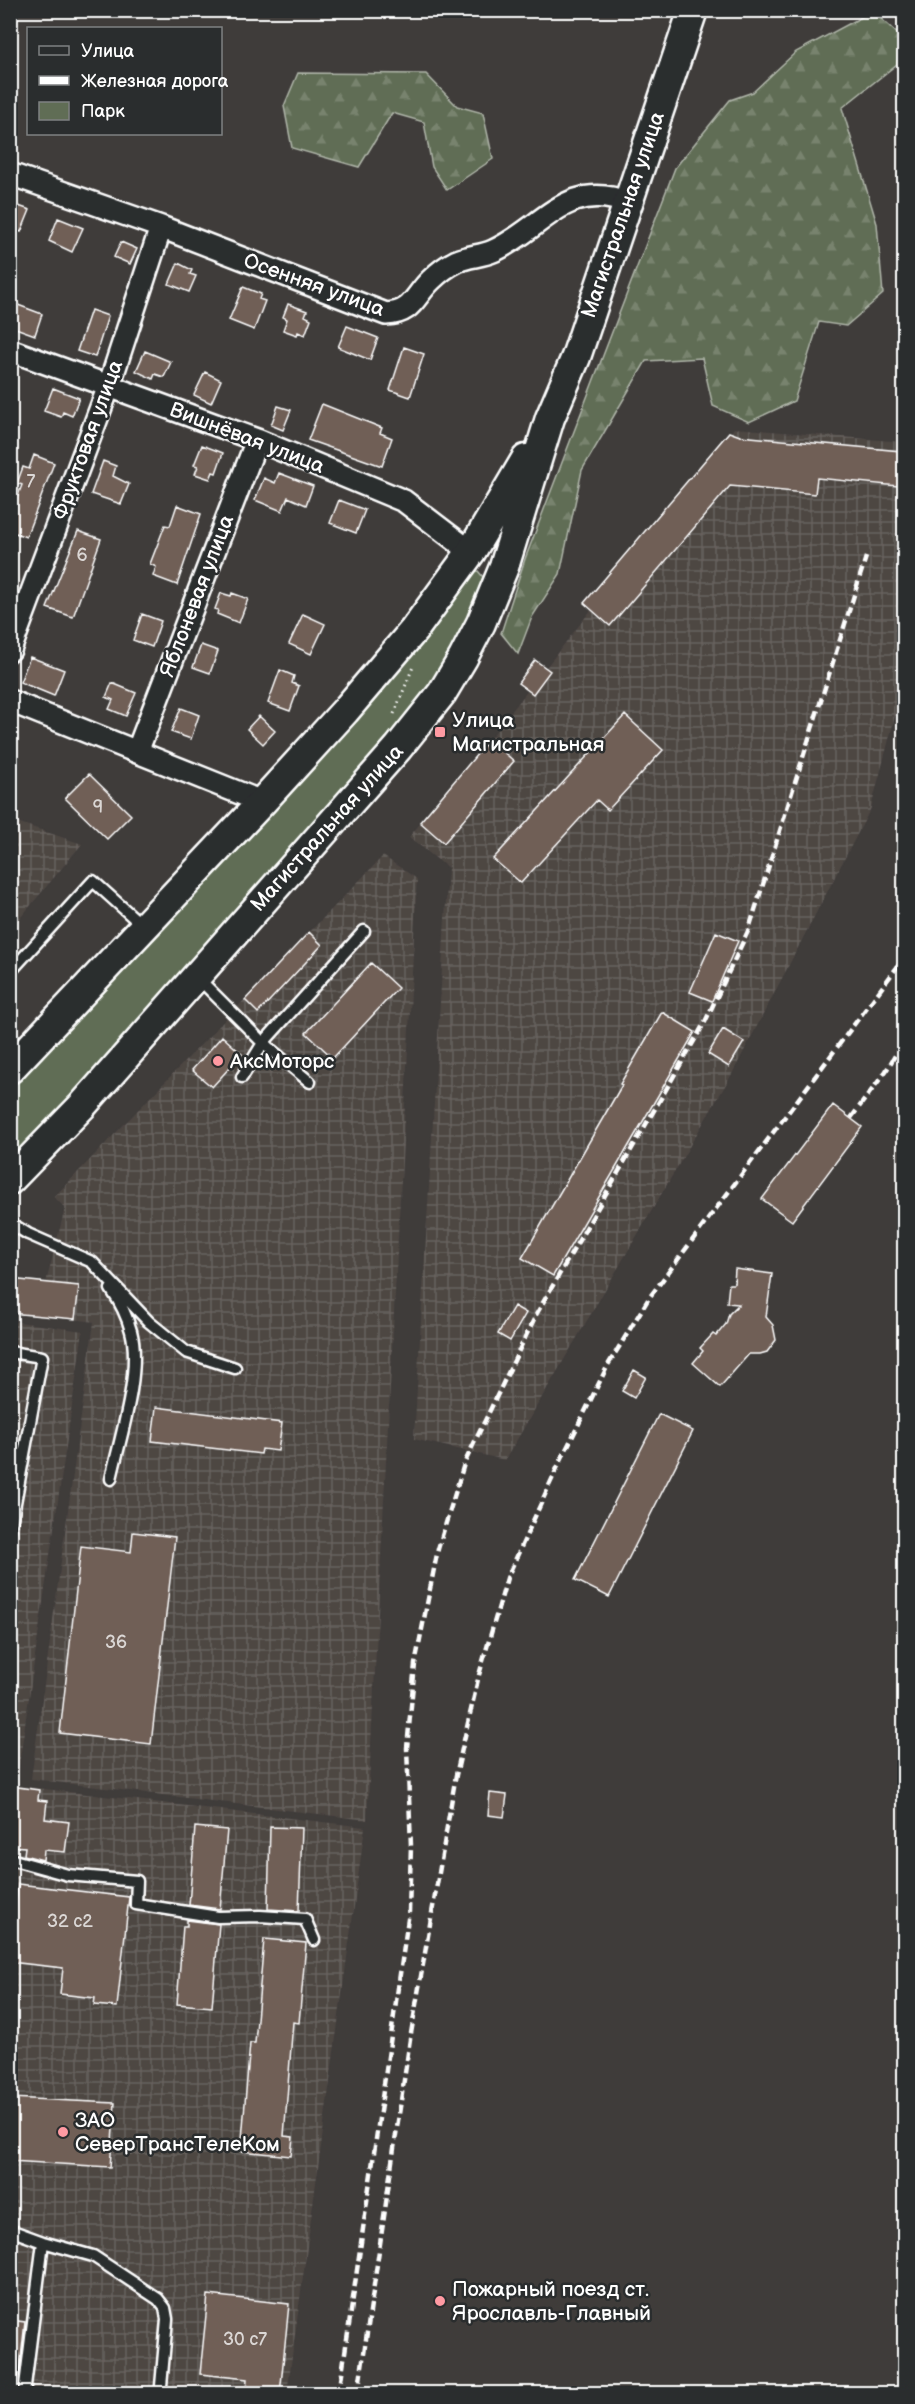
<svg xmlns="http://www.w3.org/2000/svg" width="915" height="2404" font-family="'Balsamiq Sans',sans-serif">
<defs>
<pattern id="industrial-grid" width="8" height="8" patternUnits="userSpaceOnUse" patternTransform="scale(1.5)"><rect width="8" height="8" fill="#4d4643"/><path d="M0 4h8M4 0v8" fill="none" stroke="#68625f"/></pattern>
<pattern id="forest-firs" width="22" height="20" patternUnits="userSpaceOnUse" patternTransform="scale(1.5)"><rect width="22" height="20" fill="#606d55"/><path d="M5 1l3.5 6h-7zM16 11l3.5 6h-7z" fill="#78836e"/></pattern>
</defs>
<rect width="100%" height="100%" fill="#3f3c3a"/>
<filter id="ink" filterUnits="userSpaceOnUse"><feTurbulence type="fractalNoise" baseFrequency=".0167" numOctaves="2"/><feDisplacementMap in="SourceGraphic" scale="12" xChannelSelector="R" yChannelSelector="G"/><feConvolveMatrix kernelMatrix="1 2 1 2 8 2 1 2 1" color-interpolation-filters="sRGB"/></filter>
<g filter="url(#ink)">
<path fill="url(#industrial-grid)" d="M734 428 903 442 904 682 871 808 732 1074 505 1460 414 1439 448 868 409 837 489 740Z
M11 820 82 844 11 929 10 820Z
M383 856 417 879 367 1820 31 1779 94 1322 38 1314 65 1208 54 1197Z
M11 1321 83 1331 18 1772 11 1771Z
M11 1785 365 1827 287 2393 11 2394Z"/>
<path fill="#606d55" stroke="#b0b6aa" stroke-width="1.5" d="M478 571 483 577C474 623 444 663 420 703L11 1166V1085L354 717 473 572Z"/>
<path fill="url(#forest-firs)" stroke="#b0b6aa" stroke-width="1.5" d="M873 11 901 37 897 64 842 108 877 224 883 294 846 326 819 322 794 401 749 422 713 406 702 358 646 361 582 470 560 574 532 617 518 654 501 633 525 559 675 168 730 100 753 92 796 52Z
M298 73 426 74 457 106 483 113 493 159 447 190 432 167 424 122 392 113 359 167 292 148 284 106Z"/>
<path fill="#6f5e57" stroke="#fff" stroke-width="1.5" d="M10 203 30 210 21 232 10 228Z
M58 218 83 228 72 252 49 241Z
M121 242 137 249 130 264 114 257Z
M178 263 192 270 190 274 196 276 189 292 169 284Z
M243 287 261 294 259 299 265 301 254 330 229 320Z
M10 302 42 314 35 335 10 326Z
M288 304 307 311 305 316 311 319 305 335 298 332 297 335 283 330 287 319 283 317Z
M91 310 108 316 95 357 77 351Z
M347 326 378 338 370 360 338 347Z
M404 347 424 354 410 397 390 390Z
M145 351 171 362 164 377 155 374 153 379 136 371Z
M205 372 221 380 211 403 194 395Z
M53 388 79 398 72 416 63 412 61 417 44 411Z
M322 404 382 428 380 433 392 438 382 466 308 440Z
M278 406 291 410 283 430 271 425Z
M729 432 740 436 901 451 898 486 817 478 815 494 730 486 610 626 584 603Z
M202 445 223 453 216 473 213 472 210 479 195 474 198 466 194 465Z
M34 455 54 463 26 537 10 531V516L22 485 17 483 23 467 29 469Z
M103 461 116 466 113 476 129 484 121 504 91 494Z
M279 473 313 486 306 505 288 497 282 511 255 500 264 478 275 483Z
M339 500 365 510 356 533 330 523Z
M177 505 201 514 177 585 153 576 156 567 150 564 165 525 170 526Z
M78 531 101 539 73 617 47 608Z
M221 593 231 596 232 593 248 599 239 623 217 614 218 610 215 609Z
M142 614 161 621 152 647 133 640Z
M303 614 325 624 311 654 289 644Z
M201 645 218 651 210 673 193 667Z
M30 657 64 670 54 696 20 682Z
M535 660 550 671 533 694 518 683Z
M280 670 294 676 292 683 299 686 290 711 268 703Z
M112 683 136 693 126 716 109 709 113 700 106 697Z
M181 708 199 715 191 739 171 732Z
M625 715 663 750 608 810 597 800 521 883 493 859Z
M259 716 275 731 263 744 247 729Z
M489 740 514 761 444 843 420 822Z
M89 774 131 815 107 839 65 798Z
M309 932 322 945 258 1013 245 1000Z
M716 932 738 941 712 1001 690 992Z
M371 963 398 988 333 1058 306 1033Z
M662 1012 695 1032 553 1276 522 1258 622 1085 620 1084Z
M723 1029 744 1042 729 1067 708 1054Z
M222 1036 242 1054 212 1087 192 1070Z
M833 1105 862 1127 792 1221 762 1199Z
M735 1269 772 1274 766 1317 773 1325 776 1340 767 1352 760 1354H749L720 1387 693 1363 703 1351 700 1348 713 1334 716 1336 726 1324 729 1314 739 1304 727 1303 729 1284H734Z
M10 1279 79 1286 75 1319 10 1313Z
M514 1306 526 1313 510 1341 498 1334Z
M634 1370 646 1377 634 1398 622 1391Z
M156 1407 282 1423 278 1451 262 1449 261 1454 152 1441Z
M659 1414 693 1431 609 1597 575 1580Z
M133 1532 175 1537 151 1744 60 1733 81 1546 131 1552Z
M10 1786 39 1790 38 1800 47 1801 45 1819 69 1822 65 1852 44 1850 43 1860 24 1855 25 1847 10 1846Z
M490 1793 507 1795 504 1817 488 1815Z
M195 1827 227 1830 220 1909 189 1905Z
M270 1827 302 1828 299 1911 268 1909Z
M18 1884 129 1897 117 2007 94 2005 95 1998 60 1994 63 1968 10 1962Z
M187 1920 219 1924 212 2007 177 2004 183 1926H187Z
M264 1939 306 1943 299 2023 293 2022 284 2136 293 2137 291 2156 241 2151 250 2043H255Z
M10 2098 115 2103 110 2167 10 2161Z
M208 2295 289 2304 280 2394H246L247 2379 200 2374Z
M10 2320 25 2322 19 2376 10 2375Z"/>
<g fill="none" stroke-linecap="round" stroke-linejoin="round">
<defs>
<path id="service" d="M10 972 93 881 143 926
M198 978 263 1043 364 931
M242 1077 263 1043 310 1082
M10 1223 28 1234 92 1262 149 1322 186 1352 235 1368
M111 1289C120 1302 127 1316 131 1331 142 1371 120 1438 111 1479
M10 1352 42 1357 10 1530
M10 1859 68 1875 137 1881 136 1904 218 1917 260 1916 305 1919 314 1940
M10 2230 43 2242 93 2256 158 2299 165 2308 167 2319 161 2386
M24 2394 43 2242"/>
<path id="minor" d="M10 174 161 227 386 314C413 313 414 296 431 280 438 273 449 265 457 261 468 256 482 256 493 251 541 230 567 178 628 203
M10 350 257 440 404 501 471 552
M10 650 109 386 161 227
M10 701 262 802
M137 752 257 440"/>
<path id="secondary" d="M10 1069 262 802 345 711 414 630 471 552 526 459
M10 1180 82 1106 398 748 442 693 463 658 481 623 504 567 550 418 576 357 693 10"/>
</defs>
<use href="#service" stroke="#fff" stroke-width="15"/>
<use href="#minor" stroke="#fff" stroke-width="26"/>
<use href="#secondary" stroke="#fff" stroke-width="33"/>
<path stroke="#fff" stroke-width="3" stroke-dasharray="1.5 4.5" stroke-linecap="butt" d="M394 714 413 667"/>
<use href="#service" stroke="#2a2d2e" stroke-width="10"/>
<use href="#minor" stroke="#2a2d2e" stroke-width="21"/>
<use href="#secondary" stroke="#2a2d2e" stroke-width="28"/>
<path stroke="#fff" stroke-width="4.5" stroke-dasharray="9 4.5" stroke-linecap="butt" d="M851 1118 886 1071 904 1040
M339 2394 409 1912 411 1846 407 1748 415 1664 438 1549 464 1464 537 1313 705 1022 749 929 866 557
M358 2394 410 2039 456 1775 479 1675 507 1578 558 1466 608 1365 649 1298 904 958"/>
</g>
</g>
<g fill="#ff9aa2" stroke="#2a2d2e" stroke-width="2">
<rect x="434" y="726" width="12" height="12" rx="3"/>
<circle cx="218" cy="1061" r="6"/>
<circle cx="63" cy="2132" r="6"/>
<circle cx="440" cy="2301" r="6"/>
</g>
<g text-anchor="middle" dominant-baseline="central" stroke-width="5" stroke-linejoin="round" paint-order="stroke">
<g font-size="18" fill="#dbd7d5">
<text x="31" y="481">7</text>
<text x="82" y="555">6</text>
<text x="98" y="807">9</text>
<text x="116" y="1642">36</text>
<text x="70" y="1921">32 с2</text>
<text x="245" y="2339">30 с7</text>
</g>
<g font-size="21" fill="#fff" stroke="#2a2d2e">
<text transform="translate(623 215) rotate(-71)">Магистральная улица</text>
<text transform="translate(314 285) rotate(20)">Осенняя улица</text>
<text transform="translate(247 438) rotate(21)">Вишнёвая улица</text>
<text transform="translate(88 440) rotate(-70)">Фруктовая улица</text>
<text transform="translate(197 596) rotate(-69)">Яблоневая улица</text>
<text transform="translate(327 828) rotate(-48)">Магистральная улица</text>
</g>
<g font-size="21" fill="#fff" stroke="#2a2d2e" text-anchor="start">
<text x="452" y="720">Улица<tspan x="452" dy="24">Магистральная</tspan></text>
<text x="230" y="1061">АксМоторс</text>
<text x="75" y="2120">ЗАО<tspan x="75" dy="24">СеверТрансТелеКом</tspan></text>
<text x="452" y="2289">Пожарный поезд ст.<tspan x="452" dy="24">Ярославль-Главный</tspan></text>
</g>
</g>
<rect width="915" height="2404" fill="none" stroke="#2a2d2e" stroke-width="36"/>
<rect x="18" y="18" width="879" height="2368" fill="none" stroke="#fff" stroke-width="2" filter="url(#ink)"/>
<rect x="27" y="27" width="195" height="108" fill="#2a2d2e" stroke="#7f8182" stroke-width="1.5"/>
<rect x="39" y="46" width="30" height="9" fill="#2a2d2e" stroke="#7f8182" stroke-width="1.5"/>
<text x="81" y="57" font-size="18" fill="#ffffff">Улица</text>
<rect x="39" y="76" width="30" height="9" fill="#ffffff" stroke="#7f8182" stroke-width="1.5"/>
<text x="81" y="87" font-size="18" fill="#ffffff">Железная дорога</text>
<rect x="39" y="102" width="30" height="18" fill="#606d55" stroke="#7f8182" stroke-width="1.5"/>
<text x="81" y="117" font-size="18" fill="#ffffff">Парк</text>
</svg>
